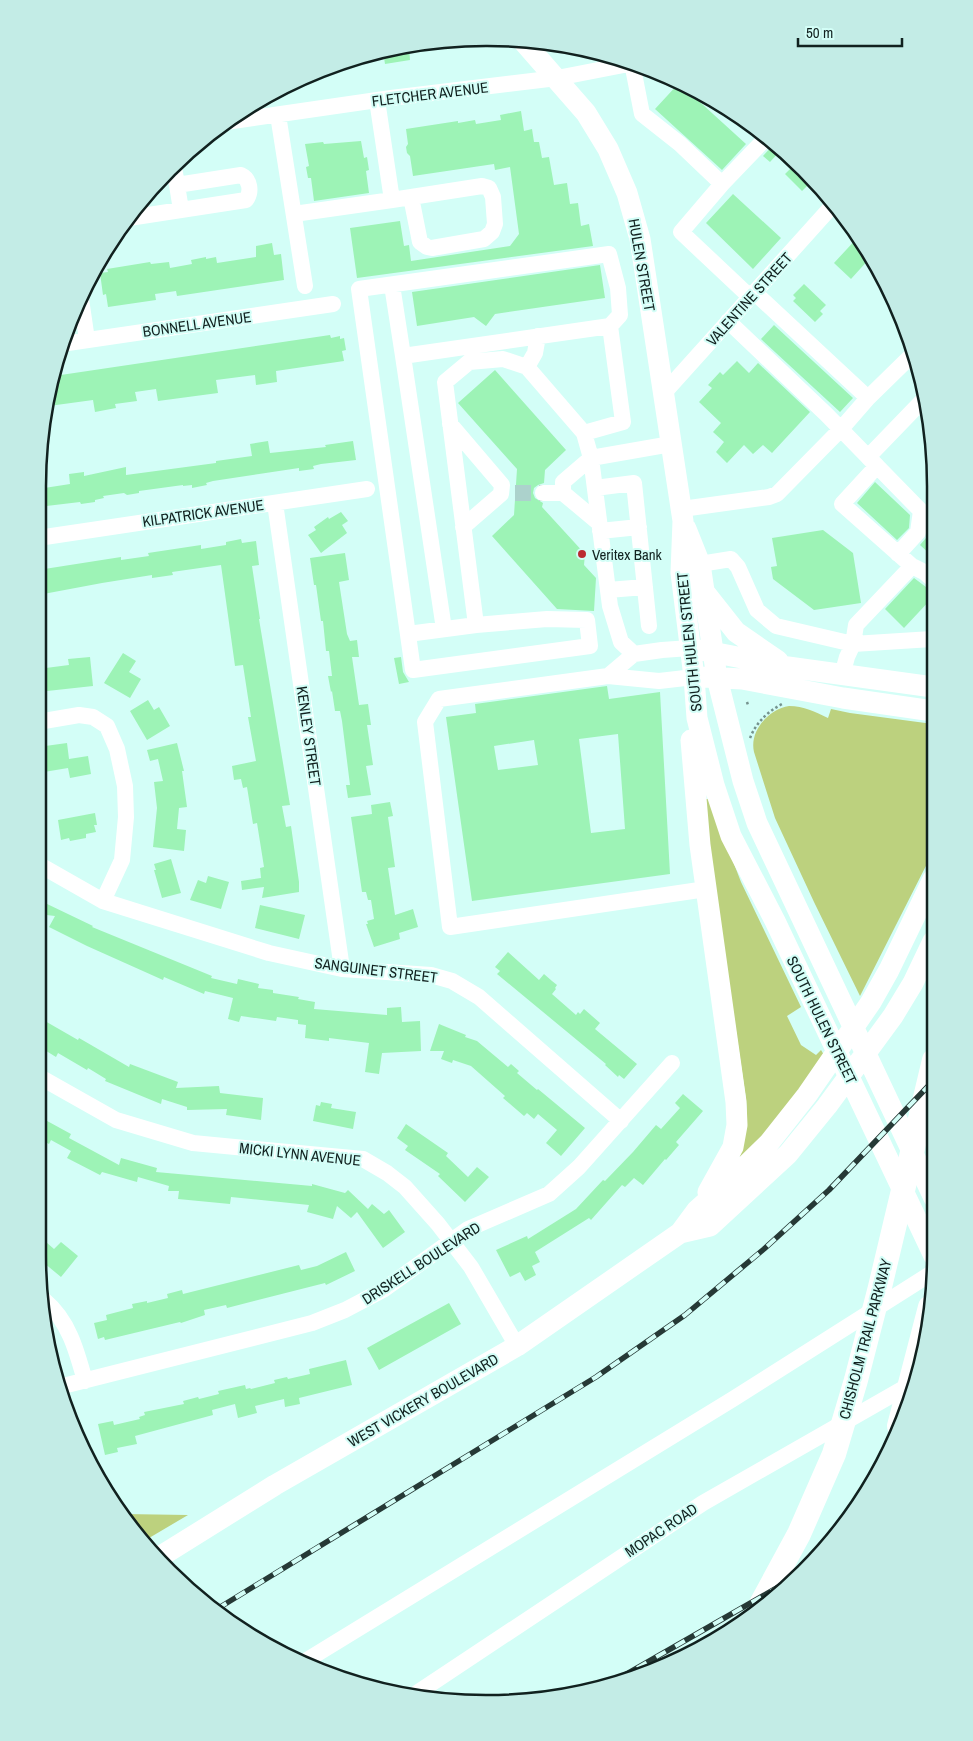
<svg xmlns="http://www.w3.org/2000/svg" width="973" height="1741" font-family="'Archivo Narrow',sans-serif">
<rect width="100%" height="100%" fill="#d3fef7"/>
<path fill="#bcd17e" d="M789 706C804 706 815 712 828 718L831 709 850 713 933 724V852L860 996 814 902 775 818 754 752C749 731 769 709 789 706Z
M702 799H709L741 882 801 1007 787 1016 801 1045 816 1055 821 1050 824 1055 772 1127 738 1162C746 1139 748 1123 746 1099Z
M123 1514 188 1515 144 1541 130 1528Z"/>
<path fill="#9df3b6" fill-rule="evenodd" d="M409 46 410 60 385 64 383 51Z
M679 83 746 144 722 170 655 109Z
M521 111 524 131 532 129 534 142H539L542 158 549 157 554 185 567 183 570 204 578 203 581 226 589 224 593 246 357 278 350 228 400 221 404 246 409 245 411 261 510 246 519 234 510 167 495 170 494 164 413 176 410 156 407 153 406 147 408 144 406 129 458 121V123L475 120 476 124 501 120 500 115Z
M361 141 364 158 367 157 369 170 366 171 369 193 314 201 311 178H308L306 167 309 166 305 144 323 142 324 144Z
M773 145 780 151 770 162 763 156Z
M796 163 804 169 813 180 802 191 785 174Z
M733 194 781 238 753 269 706 223Z
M859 236 870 258 851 279 834 263Z
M272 243 274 255 281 254 284 280 177 296 176 291 155 294 156 300 108 307 106 294 103 295 100 273 108 272 107 269 150 262 151 264 169 262 170 268 192 264 191 260 206 257V259L216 257 217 263 256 257V246Z
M600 265 605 298 495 314 486 326 474 317 417 326 412 292Z
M804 284 826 305 820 311 823 314 815 322 793 301 796 298 793 295Z
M774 325 853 398 840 412 761 339Z
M330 335 331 338 340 336V339L344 338 346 350 342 351 344 361 276 371 277 382 256 385 255 375 216 380 218 393 158 401 156 389 135 392 137 401 115 404 116 408 95 412 93 400 49 406 54 376Z
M737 361 749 373 758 363 810 412 772 453 763 445 753 454 744 445 727 463 716 452 724 442 713 432 721 423 699 402 712 388 708 385 720 372 723 375Z
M495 370 566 450 545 470 544 483 538 485 534 488 533 493 535 498 543 503 542 507 585 554 584 565 596 578 594 611 557 609 492 536 514 515 517 469 458 403Z
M268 441 270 453 326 447 325 445 353 441 356 460 321 464 313 466 314 469 299 471V468L213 481 206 483 207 485 192 488V485L183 486V485L139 491V493L127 495 124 493 103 496 104 498 95 500V502L81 504 80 502 38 507V489L70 484 69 474 84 472V476L126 467V475L216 463V461L252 456 250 444Z
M875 482 910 515 909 528 897 540 857 503Z
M341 512 348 521 342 525 347 533 321 553 308 535 316 530 314 527 328 517 329 519Z
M823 530 853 553 861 603 814 610 773 579 771 567 777 566 772 538Z
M928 532 932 535V556L920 545 926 538Z
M241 539 242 543 256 541 259 565 252 566 260 619H259L290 805 282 806 286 827 291 826 299 882V892L262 898 264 887 242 890 241 881 261 878 260 868 264 867 257 823 253 824 247 787 243 788 241 779 234 780 232 766 256 761 248 717H251L243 665 235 666 221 565 172 572 173 575 152 578V575L102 583 38 595V570L121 557V560L149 556 148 553 201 545V549L226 545V542Z
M345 553 349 580 339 582 347 634 350 641 357 640 359 657H352L359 705 368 704 371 725H367L373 765 366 766 371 795 348 798 346 785H350L342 721 340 711H335L332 691 331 692 328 676H332L329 651H326L323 621H321L316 585H314L310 558Z
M914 578 926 587 932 589V598L904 628 885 609Z
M123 653 136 661 129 672 141 679 130 698 104 683Z
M90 657 93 686 38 692V669L69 665 68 659Z
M401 657 403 672 409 682 399 684 394 658Z
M607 686 609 699 660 692 670 874 472 901 446 717 476 713 475 704ZM618 734 625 829 591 833 579 739ZM534 740 538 765 498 770 494 746Z
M148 700 154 710 159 707 170 726 147 740 130 711Z
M67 743 69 759 88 756 91 774 70 778 68 768 38 773V747Z
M177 743 184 771H182L187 807 179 808 177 829 186 830 184 851 153 847 157 808 154 782 163 781 158 759 150 761 147 750Z
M390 802 393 816 388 817 395 867 388 868 395 915 413 909 418 927 399 933 400 939 374 947 366 924H368L367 921 374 919 371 900H368L366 892H362L351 817 372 814 371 805Z
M95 813 97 825H94L96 832 86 834V838L70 841 69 838 61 840 58 820Z
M171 859 181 893 162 898 154 870H156L154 864Z
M208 876 229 882 221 909 190 900 198 880 206 883Z
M38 902 45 903 93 926 92 927 212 976 211 978 237 984 238 979 259 984 258 988 273 990V993L299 997 298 999 315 1002 314 1009 387 1015V1008L401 1007 402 1022 420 1021 421 1051 382 1053 379 1074 365 1072 369 1043 329 1038V1041L305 1038 306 1025 298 1024V1020L277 1017 276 1021 241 1016 239 1022 228 1019 233 998 205 991 204 994 164 977 163 980 87 946 49 927 55 916 38 914Z
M260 905 305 915 299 939 255 928Z
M508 952 539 980 544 974 552 981 557 985 555 988 556 989 552 994 576 1015 578 1012 580 1014 584 1009 600 1023 595 1029 637 1064 624 1079 619 1075 618 1077 605 1065 606 1064 497 974 500 971 495 967Z
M38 1017 78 1040 79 1038 129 1067 130 1064 178 1082 176 1088 219 1086 220 1093 263 1098 261 1120 226 1115 227 1109 187 1110V1107L162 1099 161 1104 105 1081 106 1079 88 1068 87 1070 58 1053 56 1057 43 1049V1047L38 1044Z
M439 1024 466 1035 465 1037 477 1041 508 1067 511 1064 519 1071 517 1073 537 1090 538 1089 585 1128 561 1156 546 1143 557 1130 538 1114 534 1119 527 1113 524 1116 503 1098 505 1096 471 1066 453 1060 452 1063 441 1059 444 1051H430Z
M683 1094 703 1111 676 1142 679 1145 666 1160 665 1159 643 1185 634 1178 625 1187 622 1185 591 1220 589 1218 535 1252 540 1262 532 1266 536 1275 525 1281 520 1272 510 1277 496 1250 527 1236 528 1239 576 1209 603 1180 605 1181 633 1152 656 1125 661 1129 680 1108 675 1103Z
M321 1102 332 1104 331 1108 356 1112 353 1129 313 1121 316 1105 320 1106Z
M38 1116 71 1134 69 1138 119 1165 121 1158 157 1168 156 1172 312 1186V1184L345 1193 348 1190 368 1209 372 1204 384 1214 389 1210 405 1232 383 1248 357 1212 351 1218 337 1206 333 1219 307 1212 309 1205 231 1197 230 1204 178 1199 179 1191H168L169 1186 138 1177 137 1182 102 1172 100 1175 67 1158 71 1151 51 1140 49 1144 38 1138Z
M406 1124 448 1153 446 1156 468 1177 477 1167 489 1177 465 1202 438 1176 440 1174 405 1150 408 1146 397 1138Z
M38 1235 54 1249 61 1242 78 1256 61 1277 38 1258Z
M346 1252 355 1271 326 1285 325 1283 227 1308 226 1305 204 1310 205 1315 181 1323 180 1322 105 1340 104 1337 98 1339 94 1323 107 1320 106 1315 133 1308 132 1304 147 1301V1303L168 1298 167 1294 182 1290 183 1294 299 1265 301 1270 317 1266Z
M449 1303 461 1324 379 1370 367 1348Z
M346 1360 352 1385 299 1398 300 1404 285 1407 284 1399 255 1406 257 1413 238 1418 235 1404 212 1410 213 1415 135 1436 137 1444 117 1448 118 1452 105 1455 98 1424 113 1421 114 1425 140 1419 139 1417 145 1415 144 1412 184 1404 183 1401 198 1397 199 1399 219 1394 218 1391 245 1385 246 1389 250 1388 251 1389 275 1383 274 1380 287 1377 288 1379 310 1374 309 1369Z"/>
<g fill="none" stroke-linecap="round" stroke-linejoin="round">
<path stroke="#acd2cc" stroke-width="16" stroke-dasharray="16 8" stroke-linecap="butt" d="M515 493H543"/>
<path stroke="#75938e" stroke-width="2.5" stroke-dasharray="2.5 2.5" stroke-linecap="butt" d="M747 702 748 705
M750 738C756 723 767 712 782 704"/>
<path stroke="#fff" stroke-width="16" d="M632 63 642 114 680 144 722 184
M377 100 392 200 482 186 489 188 493 197 495 224 492 232 484 239 432 248 427 247 420 242 411 197
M278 115 305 286
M226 122 391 98 557 78 634 63
M174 167 177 185
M294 214 392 200
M129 218 246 200C252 192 250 179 241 175L177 185 181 210
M392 285 403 356 610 326 620 315 618 288 609 254 359 289 413 670 590 646 587 620 547 619 476 625 445 382 469 362 503 359 527 367 584 433
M750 297 681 232 722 184 765 139
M81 299 87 340
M728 321 826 414 868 457
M610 326 623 422 584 433 591 458 610 606 621 642 634 654
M61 344 333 304
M403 356 444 629
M527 367 535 353 538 336
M664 393 833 205
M868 398 913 354 915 356
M450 424 502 485 501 494 463 527
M877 466 921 511 918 532 898 554
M595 488 634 483 649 626
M543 493H563
M275 503 342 969
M682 509 769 497 777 494 841 429 868 398 754 292
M599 523 563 493V482L591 458 671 444
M600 531 639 527
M38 538 367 489
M700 564 731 559 738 567 757 610 776 626 853 644 932 639
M912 566 924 572 932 579
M608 590 645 587
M408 634 476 625
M842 675 847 657 853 644 856 625 912 566 842 504 877 466 868 457 925 398
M608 676 634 654 662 650 690 648
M694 677 659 681 608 676 439 699 425 722 450 927 706 889
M38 722 79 715 93 717 107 726 117 749 125 786 126 817 122 860 103 901
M38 864 103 901 269 953 342 969 431 975 452 981 479 997 621 1121
M38 1076 116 1120 193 1143 363 1159 387 1173 405 1187 438 1224 471 1267 517 1346
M45 1301C69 1321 77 1352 85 1381
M59 1387 312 1323 345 1310 383 1290 468 1229 549 1194 579 1167 672 1063
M307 1660 733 1399 935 1271
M417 1693 703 1503 913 1383"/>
<path stroke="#fff" stroke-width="21" d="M523 41 586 113 608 149 627 193 640 239 683 521 681 573 694 677 697 718 714 785 731 836 775 921 934 1256
M686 529 700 564 717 678 743 781 757 823 934 1198
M706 594 736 632 778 661
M701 650 788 667 933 687
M705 677 742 679 843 698 933 711
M691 740 700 845 736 1102 737 1125 733 1147 708 1192
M680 1233 710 1226 788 1154 827 1106 893 1016 913 983 933 941
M161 1556 275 1485 517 1346 680 1233 697 1210 734 1177 769 1143 807 1095 871 1002 889 970 933 879"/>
<path stroke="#fff" stroke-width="24" d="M899 1426 930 1307
M760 1606 799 1534 834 1454 856 1380 880 1287 934 1060"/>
<defs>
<path id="rail" d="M217 1609 596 1377 685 1315 764 1249 829 1190 934 1080
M618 1679 794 1578"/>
</defs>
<use href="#rail" stroke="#263936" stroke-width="5.5"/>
<use href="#rail" stroke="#d3fef7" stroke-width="4" stroke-dasharray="11" stroke-linecap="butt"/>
</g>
<circle fill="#bb2b32" stroke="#d3fef7" stroke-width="2" cx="582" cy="554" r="5"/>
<g text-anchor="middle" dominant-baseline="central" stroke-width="4" stroke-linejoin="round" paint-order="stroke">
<g font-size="15" fill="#11211f" stroke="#d3fef7">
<text transform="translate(430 94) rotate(-7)">FLETCHER AVENUE</text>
<text transform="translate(642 265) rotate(80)">HULEN STREET</text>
<text transform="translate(749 299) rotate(-48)">VALENTINE STREET</text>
<text transform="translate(197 324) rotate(-8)">BONNELL AVENUE</text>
<text transform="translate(203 513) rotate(-8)">KILPATRICK AVENUE</text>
<text transform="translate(689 642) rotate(-96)">SOUTH HULEN STREET</text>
<text transform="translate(309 736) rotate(82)">KENLEY STREET</text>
<text transform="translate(376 970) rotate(7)">SANGUINET STREET</text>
<text transform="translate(822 1020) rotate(64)">SOUTH HULEN STREET</text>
<text transform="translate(300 1154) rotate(6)">MICKI LYNN AVENUE</text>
<text transform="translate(421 1263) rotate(-33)">DRISKELL BOULEVARD</text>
<text transform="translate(865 1339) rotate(-75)">CHISHOLM TRAIL PARKWAY</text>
<text transform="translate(423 1400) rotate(-30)">WEST VICKERY BOULEVARD</text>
<text transform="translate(661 1530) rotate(-34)">MOPAC ROAD</text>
</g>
<g font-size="15" fill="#11211f" stroke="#d3fef7" text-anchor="start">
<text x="592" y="554">Veritex Bank</text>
</g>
</g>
<path d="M0 0H973V1741H0ZM486 46H487A440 440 0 0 1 927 486V1255A440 440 0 0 1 487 1695H486A440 440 0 0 1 46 1255V486A440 440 0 0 1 486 46Z" fill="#c3ece6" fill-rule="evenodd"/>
<path fill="none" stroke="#11211f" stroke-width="2.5" d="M486 46H487A440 440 0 0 1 927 486V1255A440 440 0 0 1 487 1695H486A440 440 0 0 1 46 1255V486A440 440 0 0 1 486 46Z"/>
<path d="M798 38v8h104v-8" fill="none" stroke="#11211f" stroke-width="2.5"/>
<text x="806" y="38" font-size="15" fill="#11211f" stroke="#d3fef7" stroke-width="4" paint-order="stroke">50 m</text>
</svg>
